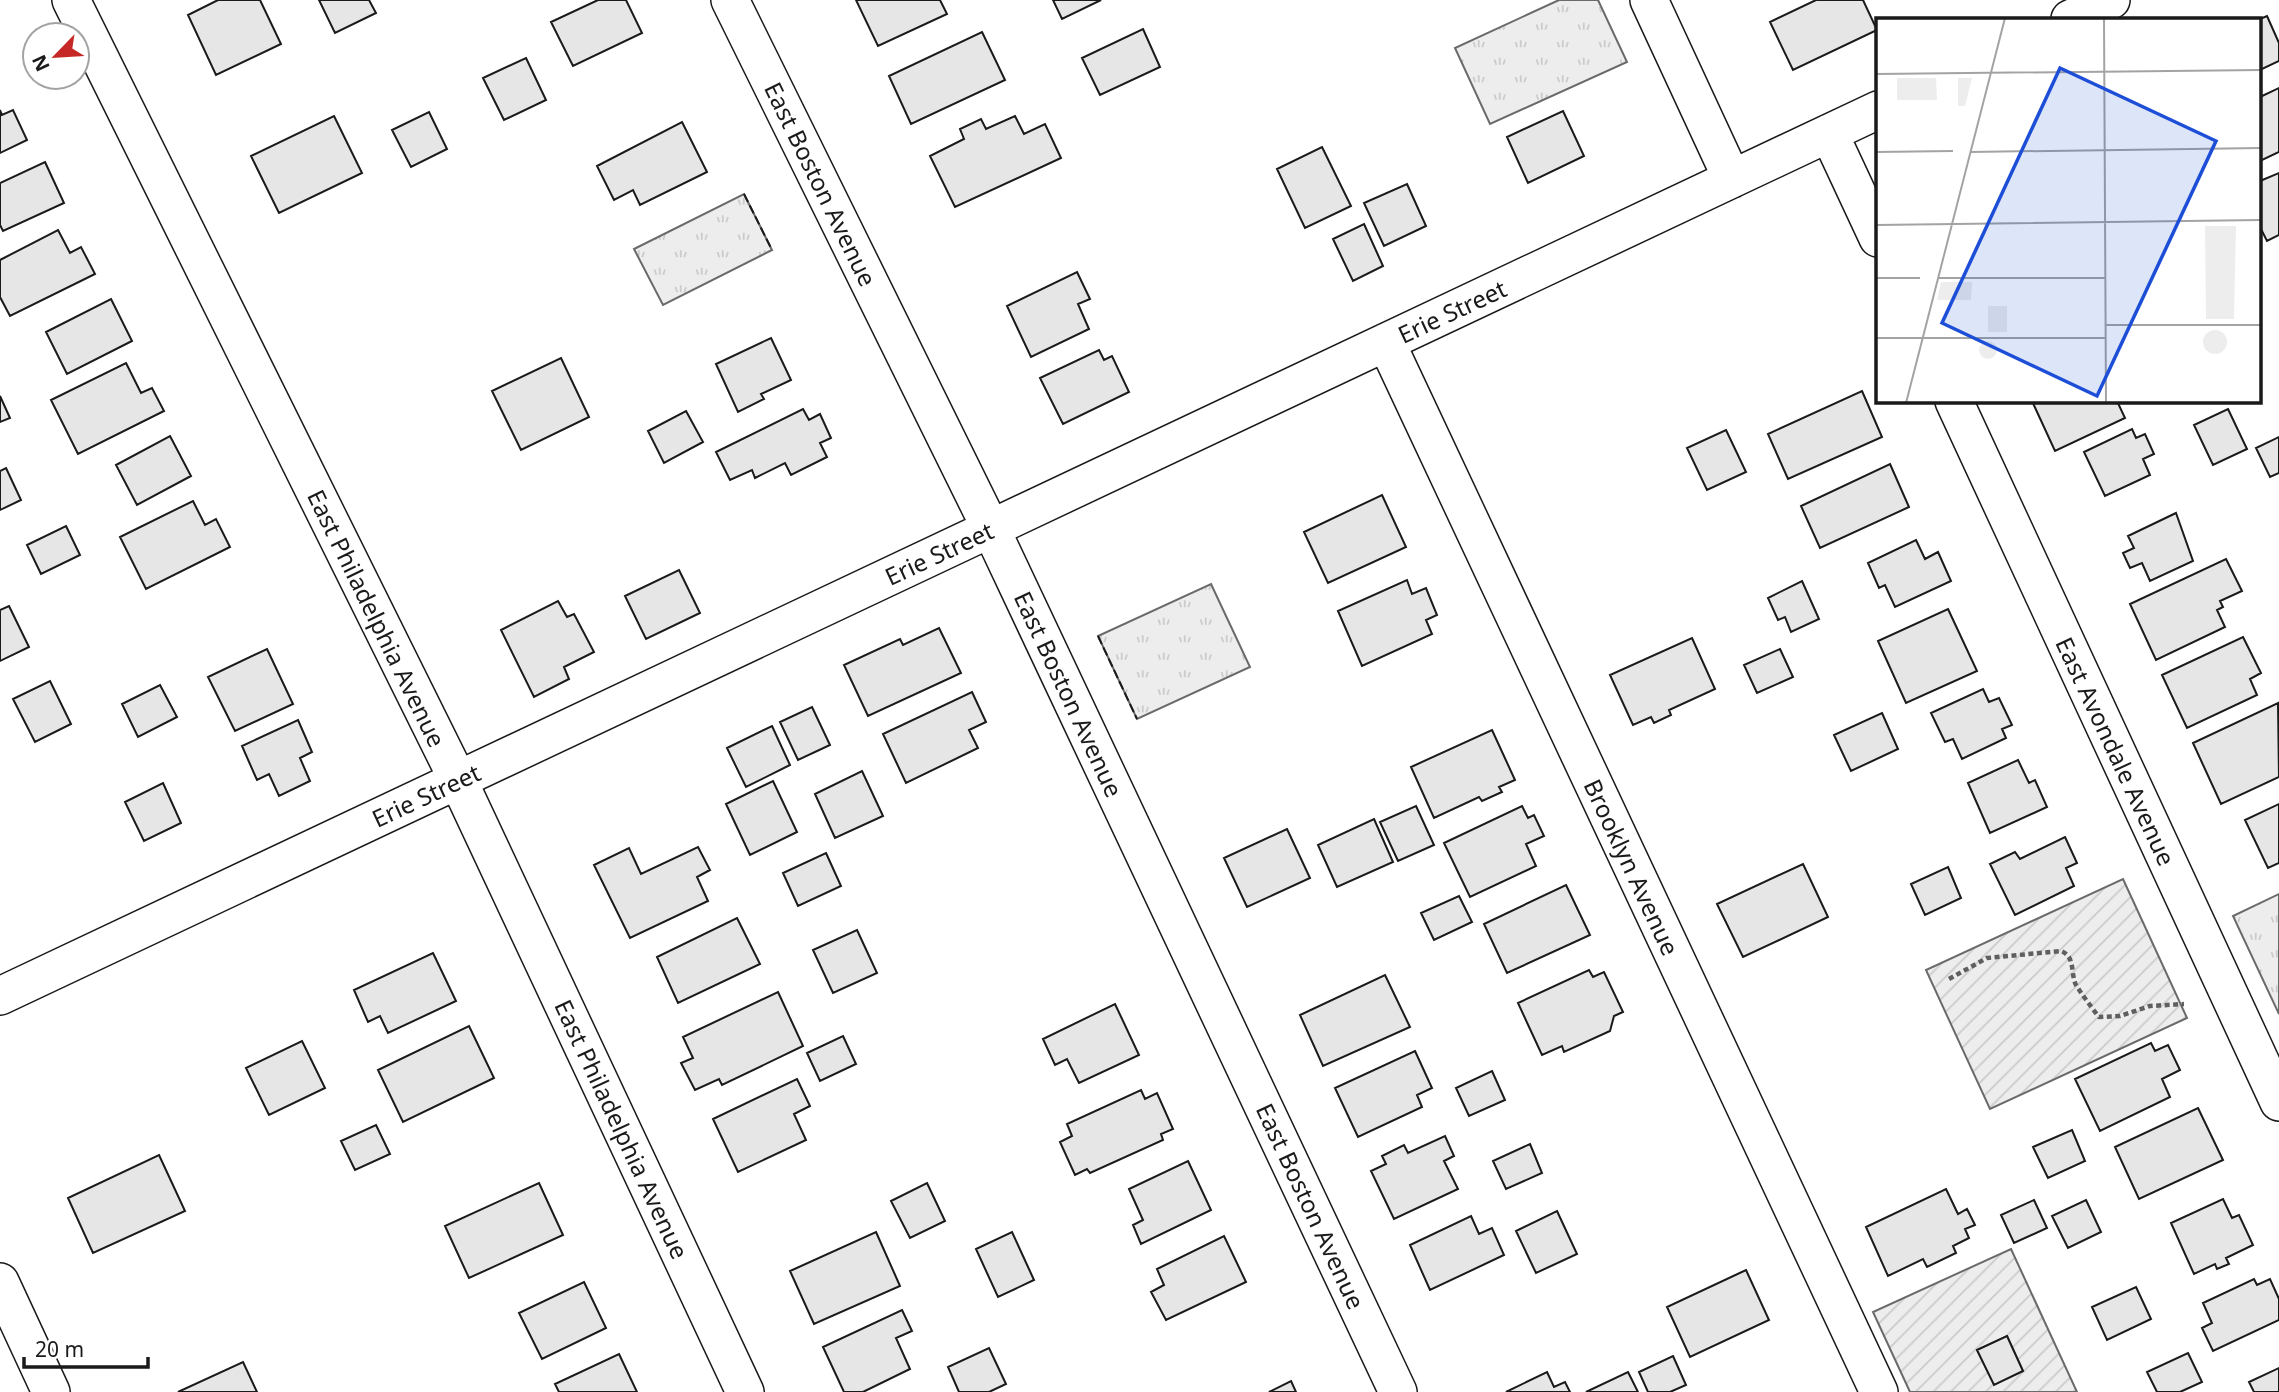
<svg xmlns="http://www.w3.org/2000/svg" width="2279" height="1392" font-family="'Noto Sans',sans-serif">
<defs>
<pattern id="grass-tufts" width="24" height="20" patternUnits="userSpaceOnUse" patternTransform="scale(1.75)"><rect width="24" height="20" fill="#ededed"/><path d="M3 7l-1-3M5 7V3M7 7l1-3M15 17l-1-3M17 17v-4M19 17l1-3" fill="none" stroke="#cbcbcb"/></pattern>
<pattern id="garden-furrows" width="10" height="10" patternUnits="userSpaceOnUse" patternTransform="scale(1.75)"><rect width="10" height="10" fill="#ededed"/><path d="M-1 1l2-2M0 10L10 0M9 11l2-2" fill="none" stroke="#cbcbcb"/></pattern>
</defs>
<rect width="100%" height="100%" fill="#fff"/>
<path fill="url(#grass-tufts)" stroke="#6a6a6a" stroke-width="2" d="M1559 0H1598L1627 62 1490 124 1455 48Z
M744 194 772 250 663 305 634 249Z
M1211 584 1250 667 1137 719 1098 636Z
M2279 894V1014L2233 916Z"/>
<path fill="url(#garden-furrows)" stroke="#6a6a6a" stroke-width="2" fill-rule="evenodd" d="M2123 879 2187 1018 1990 1109 1926 970Z
M2011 1249 2077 1392H1910L1873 1312ZM2007 1336 2023 1371 1994 1384 1977 1350Z"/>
<path fill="#e6e6e6" stroke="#1a1a1a" stroke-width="2" d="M218 0H260L281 44 216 75 188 15Z
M319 0H369L376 13 335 33Z
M598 0H626L642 33 573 66 551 22Z
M856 0H940L947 14 878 46Z
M1053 0H1101L1062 19Z
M1816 0H1863L1877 30 1793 70 1770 22Z
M2267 16 2279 43V61L2260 70V19Z
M1143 29 1160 67 1100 95 1082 58Z
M982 32 1005 80 911 124 889 76Z
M526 58 546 100 504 120 483 78Z
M2279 88V152L2260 161V97Z
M0 110 2 115 13 110 27 140 0 153Z
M1563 111 1584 156 1528 183 1507 137Z
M429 112 447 149 411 167 392 130Z
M334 116 362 173 279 213 251 156Z
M1015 116 1024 134 1045 124 1061 158 955 207 930 156 964 139 960 129 981 119 986 129Z
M682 122 707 172 640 205 633 190 614 200 597 166Z
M1322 147 1351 206 1305 228 1277 169Z
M45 162 64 203 3 231 0 225V183Z
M2279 173V235L2267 241 2260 227V181Z
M1407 184 1426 226 1384 246 1364 203Z
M1364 224 1383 266 1353 281 1333 239Z
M58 230 70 253 81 247 95 274 10 316 0 297V260Z
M1077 272 1090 299 1078 304 1089 329 1031 357 1007 306Z
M111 299 132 341 67 374 46 332Z
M771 338 791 380 761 394 764 399 738 412 716 364Z
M1099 350 1104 360 1112 356 1129 392 1063 424 1040 378Z
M561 358 589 417 521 450 492 391Z
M126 363 141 393 152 388 164 411 78 454 51 400Z
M1862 391 1882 437 1788 479 1768 434Z
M0 396 10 418 0 422Z
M2032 401H2117L2125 418 2055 451Z
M803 409 809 420 820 414 831 438 820 443 827 457 791 475 785 463 755 478 752 470 730 480 716 452Z
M2228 409 2247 449 2213 465 2194 425Z
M686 411 703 442 664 463 648 431Z
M2132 429 2136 438 2145 434 2154 454 2143 459 2150 475 2105 496 2084 452Z
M1726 430 1746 472 1707 490 1687 448Z
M170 436 191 476 137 505 116 465Z
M2279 437V473L2270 477 2256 448Z
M1890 464 1909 507 1820 548 1801 506Z
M6 468 21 500 0 510V471Z
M1382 495 1406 547 1328 583 1304 532Z
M193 501 205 525 216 519 230 547 146 589 120 537Z
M2176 513 2193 561 2150 581 2142 563 2130 568 2123 553 2134 548 2128 536Z
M66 526 80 555 41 574 27 545Z
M1916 540 1925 559 1938 552 1951 581 1895 607 1885 585 1879 588 1868 563Z
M2226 559 2242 591 2220 601 2223 607 2217 610 2225 627 2156 660 2130 604Z
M679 570 700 613 646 639 625 596Z
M1407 580 1412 594 1426 588 1437 615 1426 620 1432 634 1362 666 1338 611Z
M1802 581 1819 619 1791 632 1785 617 1778 620 1768 598Z
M558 601 567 617 574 614 594 652 564 667 569 679 534 697 501 630Z
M9 606 29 647 0 661V610Z
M1948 609 1977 671 1906 703 1878 641Z
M939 628 961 673 868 716 844 665 900 639 903 645Z
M2243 637 2261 673 2250 679 2257 695 2187 728 2162 675Z
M1692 638 1715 689 1669 710 1671 715 1654 723 1651 717 1633 725 1610 675Z
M267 649 293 704 235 731 208 677Z
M1780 649 1793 677 1757 693 1744 665Z
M50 681 71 724 35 742 13 699Z
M160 685 177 717 138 737 122 704Z
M1983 689 1989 702 1999 698 2012 725 2002 729 2006 738 1962 759 1953 739 1945 742 1931 713Z
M972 692 986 722 969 730 978 748 906 783 883 734Z
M2278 703 2279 777 2221 804 2193 743Z
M812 707 830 745 798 760 780 722Z
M1882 713 1898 749 1851 771 1834 735Z
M298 720 312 752 300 758 310 781 279 796 269 774 257 780 242 746Z
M772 726 790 765 746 787 727 748Z
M1492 730 1515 780 1499 787 1502 792 1482 801 1479 797 1434 818 1411 767Z
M2018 760 2029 783 2035 780 2047 807 1990 833 1968 783Z
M862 771 883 816 835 838 815 794Z
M773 781 797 832 750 855 726 804Z
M163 783 181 823 144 841 125 802Z
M2279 804V863L2268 868 2245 820Z
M1416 806 1434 845 1398 861 1380 822Z
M1522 806 1528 818 1534 815 1544 836 1526 844 1536 866 1470 897 1444 843Z
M1374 819 1393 862 1337 887 1318 845Z
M1287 829 1310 878 1247 907 1224 858Z
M2065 837 2077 863 2066 868 2074 886 2015 915 1990 864 2015 852 2020 859Z
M698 847 710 870 697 877 708 901 630 938 594 865 629 848 641 874Z
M826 853 841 886 798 906 783 873Z
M1803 864 1828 917 1743 957 1717 904Z
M1948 867 1961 898 1925 915 1911 884Z
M1566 885 1590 935 1507 973 1484 924Z
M1459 896 1472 922 1434 940 1421 913Z
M737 918 760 964 678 1003 657 957Z
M857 930 877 973 833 993 813 950Z
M433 953 456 1001 388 1033 380 1016 368 1022 354 990Z
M1589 970 1593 977 1604 972 1623 1012 1614 1016 1610 1031 1564 1052 1562 1046 1542 1055 1518 1003Z
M1385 975 1410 1027 1323 1066 1300 1015Z
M778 992 803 1046 722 1085 719 1079 695 1090 681 1063 693 1058 683 1037Z
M1115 1004 1139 1055 1079 1083 1067 1059 1055 1065 1043 1039Z
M469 1026 494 1078 403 1122 378 1070Z
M843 1036 856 1064 820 1081 807 1053Z
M302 1041 325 1088 269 1115 246 1068Z
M2151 1043 2155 1051 2168 1045 2180 1070 2162 1079 2170 1097 2100 1131 2075 1079Z
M1415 1051 1432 1088 1417 1095 1422 1107 1358 1137 1335 1088Z
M1492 1071 1505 1100 1469 1116 1456 1088Z
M797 1079 810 1106 794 1114 806 1140 738 1172 713 1119Z
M1141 1090 1145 1099 1157 1093 1173 1129 1161 1134 1163 1140 1090 1173 1087 1169 1075 1175 1060 1142 1072 1136 1067 1124Z
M2198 1108 2223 1160 2139 1199 2115 1147Z
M376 1125 390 1154 355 1170 341 1141Z
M2072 1130 2085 1161 2048 1178 2033 1147Z
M1445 1136 1454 1156 1444 1161 1458 1189 1394 1219 1371 1171 1386 1164 1382 1156 1404 1145 1408 1153Z
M1530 1144 1542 1173 1506 1189 1493 1161Z
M159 1155 185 1211 93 1253 68 1198Z
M1188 1161 1211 1210 1141 1244 1133 1225 1143 1220 1129 1189Z
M539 1183 563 1235 469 1278 445 1226Z
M927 1183 945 1221 910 1238 891 1201Z
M1946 1189 1958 1214 1967 1209 1975 1225 1965 1229 1969 1238 1953 1246 1956 1253 1927 1267 1923 1259 1888 1276 1866 1227Z
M2223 1199 2232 1218 2239 1215 2253 1245 2226 1258 2229 1264 2217 1269 2215 1264 2194 1274 2171 1223Z
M2034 1200 2047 1228 2014 1243 2001 1215Z
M2086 1200 2101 1232 2068 1248 2052 1216Z
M1557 1211 1577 1254 1536 1273 1516 1231Z
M1471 1216 1479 1234 1492 1228 1504 1255 1430 1290 1410 1245Z
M876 1232 900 1286 814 1324 790 1271Z
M1012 1232 1034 1280 998 1297 976 1249Z
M1224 1236 1246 1282 1166 1320 1151 1292 1164 1285 1157 1269Z
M1746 1270 1769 1320 1690 1357 1667 1307Z
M2254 1279 2257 1285 2270 1279 2279 1299V1320L2213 1351 2202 1328 2212 1323 2203 1303Z
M584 1282 606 1328 542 1359 519 1313Z
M2136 1287 2151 1319 2107 1340 2092 1307Z
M902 1310 912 1331 896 1338 910 1369 863 1392H844L823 1347Z
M2007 1336 2023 1371 1994 1385 1977 1350Z
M989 1348 1006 1384 989 1392H959L948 1367Z
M2188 1353 2202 1382 2180 1392H2157L2147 1372Z
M619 1354 637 1392H559L555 1384Z
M1673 1356 1686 1385 1670 1392H1648L1639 1372Z
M243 1362 257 1392H178Z
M2279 1368V1392H2254L2249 1382Z
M1547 1372 1554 1387 1565 1382 1570 1392H1506Z
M1628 1372 1638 1392H1586Z
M1291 1381 1296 1392H1269Z"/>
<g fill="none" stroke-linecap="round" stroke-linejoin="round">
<defs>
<path id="minor" d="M71 0 458 780 745 1392
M730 0 991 529 1398 1392
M1649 0 1732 179
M2070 19 2111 0
M1829 133 1878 238
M1386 342 1879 1392
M1954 401 2279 1102
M0 996 1878 110
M0 1282 51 1392"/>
</defs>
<use href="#minor" stroke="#1a1a1a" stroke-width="40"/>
<path stroke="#5f5f5f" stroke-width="4.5" stroke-dasharray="5 3.5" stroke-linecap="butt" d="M1949 979 1987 958 2061 951C2076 957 2070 973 2076 985 2078 989 2097 1015 2099 1017L2120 1016 2150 1006 2184 1004"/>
<use href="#minor" stroke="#fff" stroke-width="37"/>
<path stroke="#1a1a1a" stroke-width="2" stroke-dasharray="9 3.5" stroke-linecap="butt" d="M744 194 772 250
M1098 636 1137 719"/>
</g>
<g text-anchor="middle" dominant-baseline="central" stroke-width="5" stroke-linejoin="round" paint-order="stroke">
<g font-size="24" fill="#1a1a1a" stroke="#fff">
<text transform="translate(821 184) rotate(64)">East Boston Avenue</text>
<text transform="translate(1452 311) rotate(-25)">Erie Street</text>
<text transform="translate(939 553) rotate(-25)">Erie Street</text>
<text transform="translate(377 618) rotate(64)">East Philadelphia Avenue</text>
<text transform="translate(1069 694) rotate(65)">East Boston Avenue</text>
<text transform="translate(2116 751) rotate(65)">East Avondale Avenue</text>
<text transform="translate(426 795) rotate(-25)">Erie Street</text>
<text transform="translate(1632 867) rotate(65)">Brooklyn Avenue</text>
<text transform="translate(622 1129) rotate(65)">East Philadelphia Avenue</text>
<text transform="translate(1311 1206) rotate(65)">East Boston Avenue</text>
</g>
</g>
<g transform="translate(1876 18)">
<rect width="385" height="385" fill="#fff"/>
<path d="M21 60H60L61 82H21ZM82 60H96L89 88H82ZM329 208H360L358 301H330ZM327 324a12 12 0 1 1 24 0a12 12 0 1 1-24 0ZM103 332a9 9 0 1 1 18 0a9 9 0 1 1-18 0Z" fill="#ededed"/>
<path d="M65 264H96L95 282H61ZM112 288H131V314H112Z" fill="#ededed"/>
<path fill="none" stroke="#a3a3a3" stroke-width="2" d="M228 0 230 385M0 56 385 52M0 134 77 133M94 134 385 130M0 207 385 202M0 260H44M62 260H230M230 307H385M0 320H230M30 385 129 0"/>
<path fill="#1d4ed8" fill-opacity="0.15" stroke="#1d4ed8" stroke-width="3.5" d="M184 50 340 123 221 378 66 305Z"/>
<rect width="385" height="385" fill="none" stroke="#1a1a1a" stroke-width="3.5"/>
</g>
<g transform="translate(56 56) rotate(245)"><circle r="33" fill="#ffffff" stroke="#a3a3a3" stroke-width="2"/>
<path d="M0-5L12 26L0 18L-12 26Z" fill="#c62828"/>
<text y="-10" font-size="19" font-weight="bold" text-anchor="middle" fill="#1a1a1a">N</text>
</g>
<path d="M24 1357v10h124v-10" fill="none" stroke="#1a1a1a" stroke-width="3.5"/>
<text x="35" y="1357" font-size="21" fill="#1a1a1a" stroke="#ffffff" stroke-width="5" paint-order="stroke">20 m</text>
</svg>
